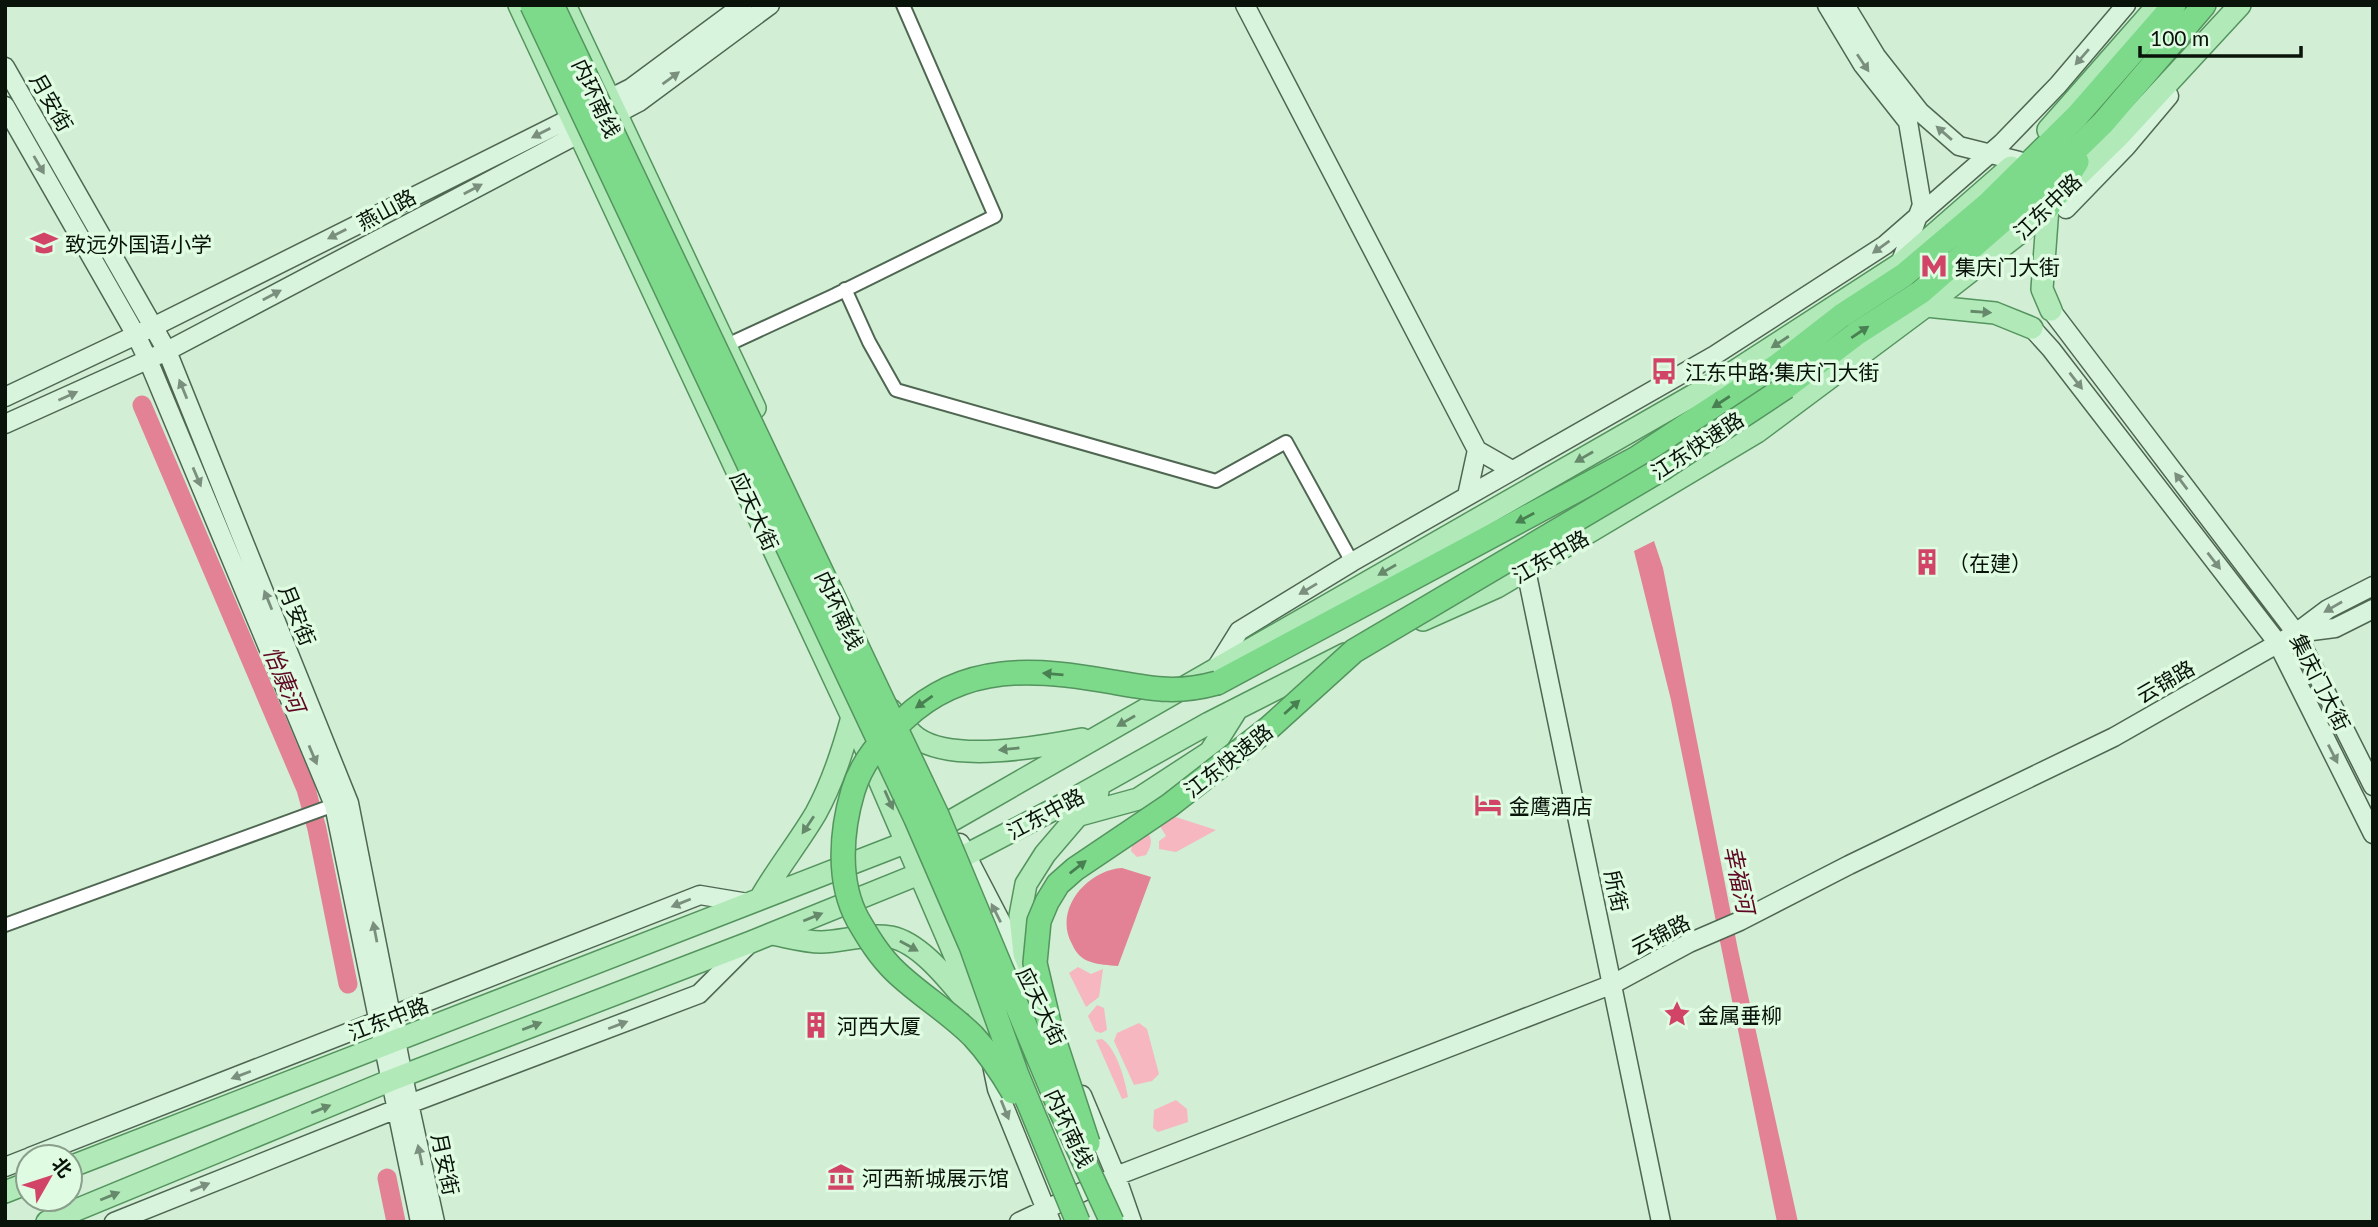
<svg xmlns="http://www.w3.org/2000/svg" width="2378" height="1227" font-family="Lato,'Noto Sans SC',sans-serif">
<rect width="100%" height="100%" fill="#d2eed4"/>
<path fill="#f6b7c1" d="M1157 811 1216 830 1176 852 1159 849V841L1166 836 1154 816Z
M1148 832C1153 842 1151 846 1146 855L1137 857 1131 851 1133 841Z
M1078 967 1091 974 1103 969 1099 997 1086 1007 1069 973Z
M1097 1005 1104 1008 1107 1030 1101 1033 1095 1031 1088 1016Z
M1139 1023 1147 1029 1159 1074 1152 1081 1134 1085 1114 1041 1117 1033Z
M1102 1039C1117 1049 1125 1080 1128 1097L1122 1099 1096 1040Z
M1176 1100 1187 1109 1188 1122 1158 1132 1153 1128 1154 1110Z"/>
<path fill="#e28294" d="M1654 541 1663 568 1738 950 1798 1222H1777L1671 700 1634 551Z
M1122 868 1151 877 1118 966C1109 965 1099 965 1091 962 1081 959 1076 953 1072 944 1053 910 1087 870 1122 868Z"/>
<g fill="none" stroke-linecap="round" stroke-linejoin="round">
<path stroke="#e28294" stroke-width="19" d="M142 405 306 789 317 829 348 984
M387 1178 396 1222"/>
<defs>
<path id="street" d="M845 289 869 342 896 390 1216 481 1286 442 1352 562
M727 345 835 295 995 216 903 5
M5 925 334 805"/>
<path id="secondary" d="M1245 5 1477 450 1512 470
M1827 5 1863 65 1908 122 1922 205 1900 264
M1845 5 1876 56 1920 112 1959 146 2019 161
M5 67 167 351 349 803 403 1076 435 1222
M5 106 136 335 148 360 334 805 420 1222
M2066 209 2126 147 2169 96
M2051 310 2296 633 2373 786
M2032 328 2051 349 2277 642 2373 834
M5 397 155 326 631 88 743 5
M5 424 167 351 639 102 770 5
M1467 496 1477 450
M1526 570 1661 1222
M2296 633 2335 628 2373 609
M1216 668 1239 631 1352 562 1715 355 1885 245 2002 143 2058 85 2126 5
M960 843 1023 964
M992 1065 997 1089 1051 1222
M1082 1095 1116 1176 1132 1222
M30 1157 700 895 748 903
M5 1167 28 1158
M114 1222 409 1104 699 994 748 945
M1019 1222 1116 1176 1613 984 1689 943 1740 921 1849 865 2114 737 2296 633 2328 609 2373 586"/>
<path id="primary" d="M519 5 852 717 983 1021 1004 1046
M565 5 755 408
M2048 130 2158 5
M2048 207 2042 289 2051 310
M1926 306 1995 313 2032 328
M1423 620 1497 587 1757 432 1926 306 2021 232 2118 137 2240 5
M891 710C899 719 907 731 917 738 953 763 1040 747 1082 739
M1076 816 1138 799 1210 752 1237 709
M760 899C777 869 799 842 816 813 833 782 843 750 852 717
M772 934C788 937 805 942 821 942 844 941 868 933 891 937 921 943 950 982 968 1003
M1035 981 1024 954 1020 916 1026 884 1045 854 1098 792
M70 1167 907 842 951 821 1727 376 1900 264 2011 167
M5 1192 28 1183
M47 1222 389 1081 751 942 966 855 1068 802 1209 723 1345 654"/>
<path id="highway" d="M2048 207 2077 162
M1786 387 1856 334 1921 292 2009 215 2103 123 2204 5
M1217 683 1635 459 1778 365 1841 316 1904 275 1989 203 2077 116 2174 5"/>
</defs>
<use href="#street" stroke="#4f6752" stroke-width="16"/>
<use href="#secondary" stroke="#4f6752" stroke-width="21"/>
<use href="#primary" stroke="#54945e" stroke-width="24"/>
<use href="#highway" stroke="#54945e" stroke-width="26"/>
<use href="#street" stroke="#fff" stroke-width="12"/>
<use href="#secondary" stroke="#d8f4dc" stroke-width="18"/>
<use href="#primary" stroke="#b1e9b9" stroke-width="21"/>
<use href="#highway" stroke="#7dda8b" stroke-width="23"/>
<defs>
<path id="highway-bridge" d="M532 5 916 819 971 946 1017 1075 1078 1222
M552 5 937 815 1060 1109 1112 1222
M1013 1092C1002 1073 988 1052 973 1036 949 1012 920 995 896 972 880 957 869 939 858 920 837 882 841 831 853 791 862 761 881 740 904 719 964 662 1037 668 1113 682 1153 689 1177 694 1217 683
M1088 1143 1050 1027 1035 963 1039 921 1047 902 1058 884 1075 869 1170 805 1270 727 1354 651 1665 467 1786 387"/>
</defs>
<use href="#highway-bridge" stroke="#54945e" stroke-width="26" stroke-linecap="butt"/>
<use href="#highway-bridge" stroke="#7dda8b" stroke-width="23"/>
</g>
<defs><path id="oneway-solid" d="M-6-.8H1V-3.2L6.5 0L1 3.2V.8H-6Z" transform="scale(1.75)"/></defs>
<g fill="#7b8f7e">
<use href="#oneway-solid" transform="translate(2082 57) rotate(131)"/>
<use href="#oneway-solid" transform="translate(1863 63) rotate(56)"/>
<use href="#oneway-solid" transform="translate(671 78) rotate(-36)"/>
<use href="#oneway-solid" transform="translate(541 133) rotate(153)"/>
<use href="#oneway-solid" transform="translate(1944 133) rotate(-139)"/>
<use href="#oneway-solid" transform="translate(39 165) rotate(60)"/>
<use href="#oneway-solid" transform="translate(473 189) rotate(-28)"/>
<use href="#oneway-solid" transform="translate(337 234) rotate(153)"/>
<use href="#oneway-solid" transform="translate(1881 247) rotate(144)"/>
<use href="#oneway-solid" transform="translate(272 295) rotate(-28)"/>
<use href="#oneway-solid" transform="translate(2076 381) rotate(52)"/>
<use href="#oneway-solid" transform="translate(183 389) rotate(-112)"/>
<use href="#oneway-solid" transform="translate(68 396) rotate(-24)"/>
<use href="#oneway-solid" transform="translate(197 477) rotate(67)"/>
<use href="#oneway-solid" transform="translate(2181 481) rotate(-127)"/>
<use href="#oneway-solid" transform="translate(2214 561) rotate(52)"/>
<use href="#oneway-solid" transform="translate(1308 589) rotate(149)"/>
<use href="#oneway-solid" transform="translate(268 600) rotate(-112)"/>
<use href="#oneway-solid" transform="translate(2333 607) rotate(150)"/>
<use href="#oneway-solid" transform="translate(2333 754) rotate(63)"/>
<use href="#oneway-solid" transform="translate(313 755) rotate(67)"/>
<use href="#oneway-solid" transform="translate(681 903) rotate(158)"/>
<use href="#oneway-solid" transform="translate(996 913) rotate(-117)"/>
<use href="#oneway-solid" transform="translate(375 932) rotate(-101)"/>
<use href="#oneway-solid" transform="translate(618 1025) rotate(-21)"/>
<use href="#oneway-solid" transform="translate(241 1075) rotate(159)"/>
<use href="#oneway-solid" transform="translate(1005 1110) rotate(68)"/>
<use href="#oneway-solid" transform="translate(420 1155) rotate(-102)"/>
<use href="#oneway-solid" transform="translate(200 1187) rotate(-22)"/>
</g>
<g fill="#65896a">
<use href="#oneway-solid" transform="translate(1981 312) rotate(4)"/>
<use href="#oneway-solid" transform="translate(1780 342) rotate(147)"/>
<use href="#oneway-solid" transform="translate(1584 457) rotate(150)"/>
<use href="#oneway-solid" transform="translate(1387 570) rotate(150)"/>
<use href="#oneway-solid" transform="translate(1126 721) rotate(150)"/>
<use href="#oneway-solid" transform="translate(1009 749) rotate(174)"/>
<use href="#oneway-solid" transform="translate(889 800) rotate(66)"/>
<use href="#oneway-solid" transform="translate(808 825) rotate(124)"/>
<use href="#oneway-solid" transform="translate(813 917) rotate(-22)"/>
<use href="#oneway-solid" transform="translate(909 946) rotate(29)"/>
<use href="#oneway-solid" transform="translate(532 1026) rotate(-21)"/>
<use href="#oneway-solid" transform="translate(321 1109) rotate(-22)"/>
<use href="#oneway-solid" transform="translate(110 1196) rotate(-22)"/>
</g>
<g fill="#498051">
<use href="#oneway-solid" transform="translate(1860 332) rotate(-34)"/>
<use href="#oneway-solid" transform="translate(1721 402) rotate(147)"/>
<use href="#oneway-solid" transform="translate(1525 518) rotate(152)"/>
<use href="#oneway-solid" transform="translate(1053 674) rotate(-175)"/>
<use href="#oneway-solid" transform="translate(924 702) rotate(145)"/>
<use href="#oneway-solid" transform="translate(1292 707) rotate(-42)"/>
<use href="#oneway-solid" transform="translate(1078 867) rotate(-38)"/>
</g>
<defs>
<symbol id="school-bare" viewBox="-9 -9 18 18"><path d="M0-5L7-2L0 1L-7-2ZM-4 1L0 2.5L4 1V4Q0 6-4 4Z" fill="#d24368" stroke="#dffbe1" stroke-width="2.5" paint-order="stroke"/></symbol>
<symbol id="metro-bare" viewBox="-9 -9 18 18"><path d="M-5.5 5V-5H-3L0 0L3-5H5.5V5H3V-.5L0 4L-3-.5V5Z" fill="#d24368" stroke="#dffbe1" stroke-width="2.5" paint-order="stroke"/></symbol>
<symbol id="bus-bare" viewBox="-9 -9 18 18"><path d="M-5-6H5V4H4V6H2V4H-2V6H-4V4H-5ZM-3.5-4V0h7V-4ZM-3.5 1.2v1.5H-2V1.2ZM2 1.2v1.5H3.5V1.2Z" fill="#d24368" stroke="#dffbe1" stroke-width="2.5" paint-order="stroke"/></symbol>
<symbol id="building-bare" viewBox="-9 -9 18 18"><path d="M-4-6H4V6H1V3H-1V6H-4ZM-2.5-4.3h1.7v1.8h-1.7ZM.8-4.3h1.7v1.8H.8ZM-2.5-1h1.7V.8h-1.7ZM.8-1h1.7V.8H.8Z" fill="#d24368" stroke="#dffbe1" stroke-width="2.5" paint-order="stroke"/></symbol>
<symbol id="hotel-bare" viewBox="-9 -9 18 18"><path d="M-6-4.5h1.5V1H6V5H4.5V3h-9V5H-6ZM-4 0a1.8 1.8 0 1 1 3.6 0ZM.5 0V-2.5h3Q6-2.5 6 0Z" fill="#d24368" stroke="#dffbe1" stroke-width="2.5" paint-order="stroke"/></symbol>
<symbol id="sight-bare" viewBox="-9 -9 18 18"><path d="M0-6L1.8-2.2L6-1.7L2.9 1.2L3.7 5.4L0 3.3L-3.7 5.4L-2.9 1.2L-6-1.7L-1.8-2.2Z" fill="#d24368" stroke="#dffbe1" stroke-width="2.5" paint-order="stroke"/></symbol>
<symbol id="museum-bare" viewBox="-9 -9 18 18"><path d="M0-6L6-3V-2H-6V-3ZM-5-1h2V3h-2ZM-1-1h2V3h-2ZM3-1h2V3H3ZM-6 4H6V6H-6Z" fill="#d24368" stroke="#dffbe1" stroke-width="2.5" paint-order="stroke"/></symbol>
</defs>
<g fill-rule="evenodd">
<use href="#school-bare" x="25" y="224" width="38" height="38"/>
<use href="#metro-bare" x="1915" y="247" width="38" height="38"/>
<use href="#bus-bare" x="1645" y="352" width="38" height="38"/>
<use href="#building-bare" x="1908" y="543" width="38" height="38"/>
<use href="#hotel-bare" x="1469" y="786" width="38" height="38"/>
<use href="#sight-bare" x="1658" y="995" width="38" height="38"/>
<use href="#building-bare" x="797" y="1006" width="38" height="38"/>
<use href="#museum-bare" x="822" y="1158" width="38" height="38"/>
</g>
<g text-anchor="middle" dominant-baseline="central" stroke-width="7" stroke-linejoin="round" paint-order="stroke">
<g font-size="21" fill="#09130a" stroke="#dffbe1">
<text transform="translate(597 98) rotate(65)">内环南线</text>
<text transform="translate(52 102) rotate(60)">月安街</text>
<text transform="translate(2047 206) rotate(-44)">江东中路</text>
<text transform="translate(386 209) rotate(-28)">燕山路</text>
<text transform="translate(1697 445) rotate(-33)">江东快速路</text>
<text transform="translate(755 511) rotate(65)">应天大街</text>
<text transform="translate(1550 556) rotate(-30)">江东中路</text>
<text transform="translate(840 610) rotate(65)">内环南线</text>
<text transform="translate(298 615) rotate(68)">月安街</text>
<text transform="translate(2165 681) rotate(-30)">云锦路</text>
<text transform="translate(2321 682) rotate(63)">集庆门大街</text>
<text transform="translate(1228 760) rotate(-38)">江东快速路</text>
<text transform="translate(1045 813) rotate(-28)">江东中路</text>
<text transform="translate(1617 891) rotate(78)">所街</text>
<text transform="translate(1660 934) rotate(-27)">云锦路</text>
<text transform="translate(1042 1006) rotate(64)">应天大街</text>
<text transform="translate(388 1018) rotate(-21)">江东中路</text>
<text transform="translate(1070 1128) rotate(65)">内环南线</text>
<text transform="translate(446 1164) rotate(78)">月安街</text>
</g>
<g font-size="21" fill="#09130a" stroke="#dffbe1" text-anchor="start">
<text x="65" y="243">致远外国语小学</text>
<text x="1955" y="266">集庆门大街</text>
<text x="1685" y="371">江东中路·集庆门大街</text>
<text x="1948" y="562">（在建）</text>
<text x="1509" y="805">金鹰酒店</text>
<text x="1698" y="1014">金属垂柳</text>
<text x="837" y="1025">河西大厦</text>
<text x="862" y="1177">河西新城展示馆</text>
</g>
<g font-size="23" font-style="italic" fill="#5e0624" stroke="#dffbe1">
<text transform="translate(285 679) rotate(67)">怡康河</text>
<text transform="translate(1740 879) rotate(78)">幸福河</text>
</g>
</g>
<rect width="2378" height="1227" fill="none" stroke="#09130a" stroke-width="14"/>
<g transform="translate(49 1178) rotate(51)"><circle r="33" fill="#dffbe1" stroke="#899e8b" stroke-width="2"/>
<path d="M0-5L12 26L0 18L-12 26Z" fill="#d24368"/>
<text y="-10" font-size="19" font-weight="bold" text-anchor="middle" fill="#09130a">北</text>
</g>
<path d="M2140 46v10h161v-10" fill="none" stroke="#09130a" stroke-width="3.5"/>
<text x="2150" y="46" font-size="21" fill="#09130a" stroke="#dffbe1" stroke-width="5" paint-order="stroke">100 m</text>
</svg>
